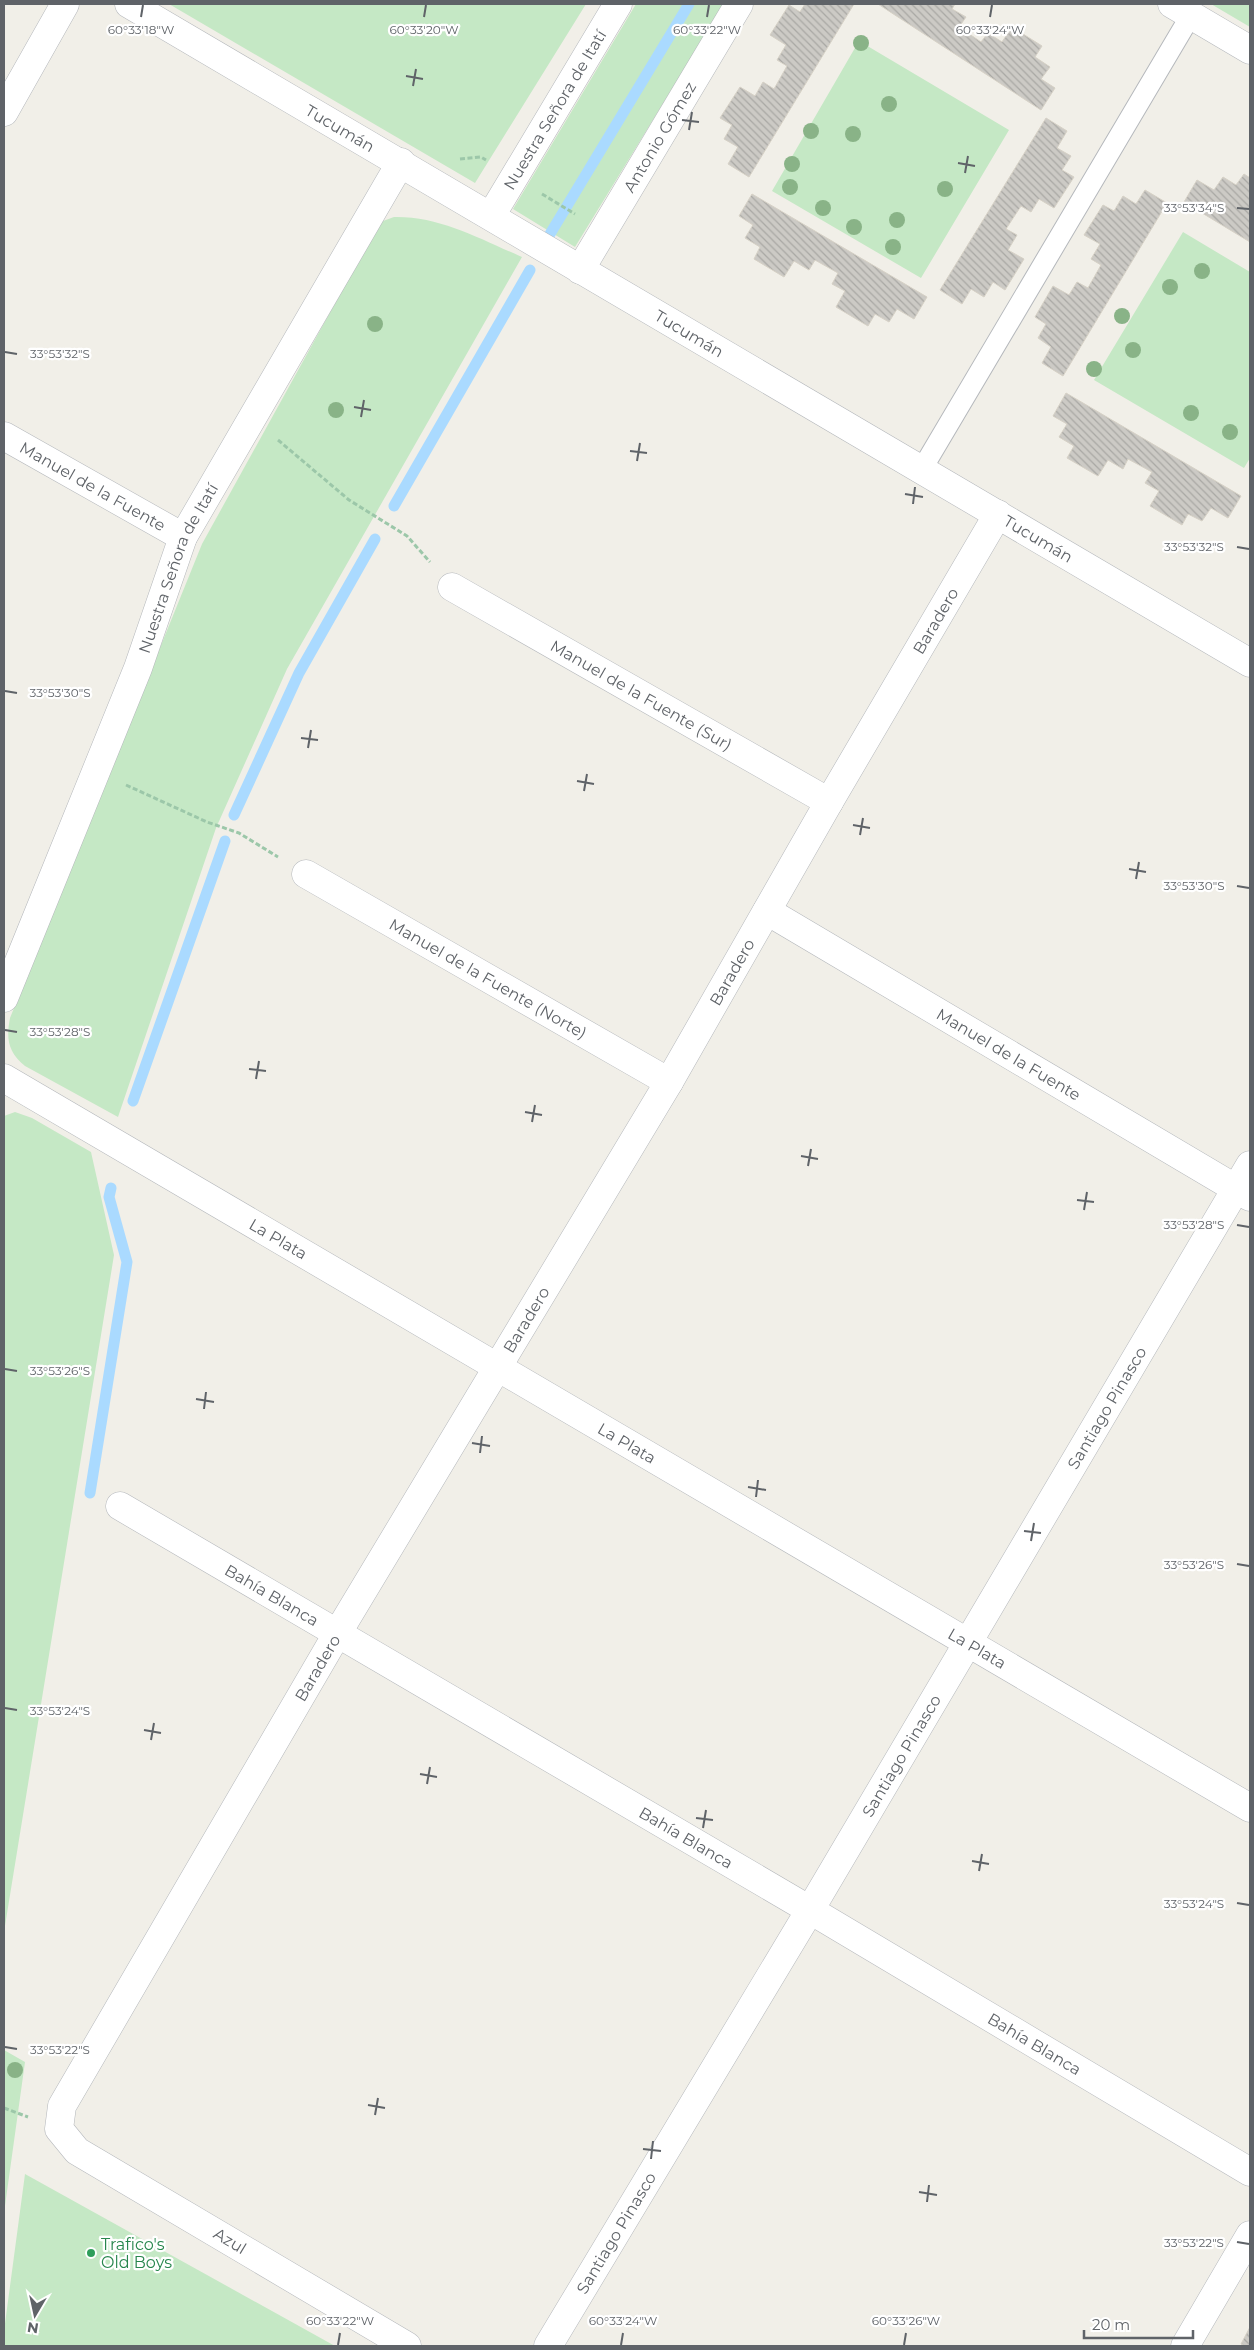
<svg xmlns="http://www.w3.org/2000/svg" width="1254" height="2350" font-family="Montserrat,sans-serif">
<defs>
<pattern id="building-back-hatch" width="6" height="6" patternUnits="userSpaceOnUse" patternTransform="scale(1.25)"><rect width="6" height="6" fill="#cccac5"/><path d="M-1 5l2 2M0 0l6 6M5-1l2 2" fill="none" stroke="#a9a8a4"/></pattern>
</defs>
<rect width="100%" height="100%" fill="#f1efe8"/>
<path fill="#c5e8c5" d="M169 4H586L475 183Z
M636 4H724L575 247 513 209Z
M1211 4H1250V27Z
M859 41 1009 130 921 278 772 191Z
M394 217C440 216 480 239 522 257L287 669 216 828 118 1117 25 1066C8 1052 6 1039 10 1018L202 544 375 231 383 221Z
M1183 232 1250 272V458L1244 468 1094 380Z
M15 1112 32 1118 91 1152 114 1255 4 1932V1116Z
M4 2050 25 2062 4 2213Z
M25 2174 335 2346H4V2331Z"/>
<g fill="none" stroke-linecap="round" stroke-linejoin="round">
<path stroke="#aadaff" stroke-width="11" d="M550 234 689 4
M394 506 530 270
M234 815 299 673 375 539
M133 1101 225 841
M90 1493 127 1262 109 1197 111 1188"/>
</g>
<path fill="url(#building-back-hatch)" stroke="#d6d1c6" d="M805 4H854L749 177 728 164 738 147 724 139 732 125 720 118 740 87 755 96 763 82 774 89 787 66 777 60 786 45 770 35 789 5 800 12Z
M878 4H955L952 9 966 17 959 27 981 42 988 33 1002 42 1012 27 1042 46 1035 57 1050 67 1041 79 1055 88 1041 110Z
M1046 118 1067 131 1057 148 1071 156 1062 170 1074 177 1054 208 1039 199 1031 212 1021 206 1006 229 1017 235 1008 250 1024 259 1005 290 993 282 984 297 971 289 962 304 940 290Z
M1244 174 1250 178V242L1184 202 1197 180 1214 190 1223 177 1236 185Z
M1145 190 1167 203 1063 376 1042 363 1051 347 1038 338 1046 324 1035 317 1053 286 1069 295 1077 282 1088 288 1101 265 1091 259 1100 244 1084 235 1103 205 1114 211 1123 196 1136 204Z
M752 194 927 297 914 319 897 309 889 322 875 314 868 326 836 307 845 291 832 284 838 273 815 260 809 270 794 261 784 277 754 259 760 247 745 238 753 225 739 216Z
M1066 393 1241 496 1228 518 1211 508 1202 521 1188 514 1182 525 1150 506 1159 491 1145 483 1152 472 1128 459 1123 469 1108 460 1098 476 1067 458 1074 446 1059 437 1067 424 1053 416Z
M1250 2327V2346H1245L1241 2344Z"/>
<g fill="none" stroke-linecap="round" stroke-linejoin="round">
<defs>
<path id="lane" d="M922 469 1191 15"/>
<g id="street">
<path id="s1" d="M129 4 1250 663"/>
<path d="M1172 4 1250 50"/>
<path d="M4 112 65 4"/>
<path id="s2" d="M491 216 618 4"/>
<path id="s3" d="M580 270 739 4"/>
<path id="s4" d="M4 436 183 537"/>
<path id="s5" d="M452 587 829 802"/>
<path id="s6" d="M306 874 669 1082"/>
<path id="s7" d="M767 911 1250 1197"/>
<path id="s8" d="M4 998 138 668 183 537 401 162"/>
<path id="s9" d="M4 1078 1250 1808"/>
<path id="s10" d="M120 1506 810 1910 1250 2172"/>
<path id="s11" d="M407 2346 77 2151 59 2129 62 2106 337 1634 669 1082 829 802 998 514"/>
<path id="s12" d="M548 2346 810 1910 1250 1165"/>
<path d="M1185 2346 1250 2235"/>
</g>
</defs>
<use href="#lane" stroke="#b5b8bc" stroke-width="22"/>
<use href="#street" stroke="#b5b8bc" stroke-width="29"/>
<path stroke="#9cc7a9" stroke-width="3" stroke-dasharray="5 2.5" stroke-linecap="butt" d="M460 159 481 157 486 160
M542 194 575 214
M278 440 349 500 407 536 430 562
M126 785 207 822 239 833 278 857
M4 2108 28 2117"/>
<use href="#lane" stroke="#fff" stroke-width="20"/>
<use href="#street" stroke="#fff" stroke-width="28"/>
</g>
<g fill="#89b387">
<circle cx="861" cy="43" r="8"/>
<circle cx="889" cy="104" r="8"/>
<circle cx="811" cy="131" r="8"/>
<circle cx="853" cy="134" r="8"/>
<circle cx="792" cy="164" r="8"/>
<circle cx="790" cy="187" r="8"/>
<circle cx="945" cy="189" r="8"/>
<circle cx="823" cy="208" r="8"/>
<circle cx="897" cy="220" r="8"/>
<circle cx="854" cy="227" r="8"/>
<circle cx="893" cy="247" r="8"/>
<circle cx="1202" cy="271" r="8"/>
<circle cx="1170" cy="287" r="8"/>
<circle cx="1122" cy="316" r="8"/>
<circle cx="375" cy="324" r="8"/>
<circle cx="1133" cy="350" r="8"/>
<circle cx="1094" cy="369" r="8"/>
<circle cx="336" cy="410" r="8"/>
<circle cx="1191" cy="413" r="8"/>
<circle cx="1230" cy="432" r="8"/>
<circle cx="15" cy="2070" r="8"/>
</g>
<path fill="none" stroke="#5f6368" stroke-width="2" d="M141 17 143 5M424 17 426 5M707 17 709 5M990 17 992 5M406 76 423 79M413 86 416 69M682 120 699 122M689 130 692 112M958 163 975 166M965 173 968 156M1237 208 1249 209M5 352 17 354M354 407 371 410M361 417 364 400M630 451 647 453M637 461 640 443M905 494 923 497M913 504 915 487M1237 547 1249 549M5 691 17 693M301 738 318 740M308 748 311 730M577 781 594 784M584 791 587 774M853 825 870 828M860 835 863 818M1129 869 1146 872M1136 879 1139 862M1237 886 1249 888M5 1030 17 1032M249 1069 266 1071M256 1079 259 1061M525 1112 542 1115M532 1122 535 1105M801 1156 818 1159M808 1166 811 1149M1077 1200 1094 1202M1084 1210 1087 1192M1237 1225 1249 1227M5 1369 17 1371M196 1399 214 1402M204 1409 206 1392M472 1443 490 1446M480 1453 482 1436M748 1487 766 1490M756 1497 758 1480M1024 1531 1041 1533M1031 1541 1034 1523M1237 1564 1249 1566M5 1708 17 1710M144 1730 161 1733M151 1740 154 1723M420 1774 437 1777M427 1784 430 1767M696 1818 713 1820M703 1828 706 1810M972 1861 989 1864M979 1871 982 1854M1237 1903 1249 1905M5 2047 17 2049M368 2105 385 2108M375 2115 378 2098M643 2149 661 2151M651 2159 653 2141M919 2192 937 2195M927 2202 929 2185M1237 2242 1249 2244M338 2345 340 2333M621 2345 623 2333M904 2345 906 2333"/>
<circle fill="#2e9e5b" stroke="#fff" stroke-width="2" cx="91" cy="2253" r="5"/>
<g text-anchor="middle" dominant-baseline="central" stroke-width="4.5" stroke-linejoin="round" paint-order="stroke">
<g font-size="16" fill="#5f6368" stroke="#fff">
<text stroke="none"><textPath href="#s2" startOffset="124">Nuestra Señora de Itatí</textPath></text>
<text stroke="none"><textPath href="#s1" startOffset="245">Tucumán</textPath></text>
<text stroke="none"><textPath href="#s3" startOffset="155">Antonio Gómez</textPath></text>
<text stroke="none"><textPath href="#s1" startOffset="650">Tucumán</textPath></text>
<text stroke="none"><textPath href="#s4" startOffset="102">Manuel de la Fuente</textPath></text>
<text stroke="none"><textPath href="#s1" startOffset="1055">Tucumán</textPath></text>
<text stroke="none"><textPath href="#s8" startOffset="464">Nuestra Señora de Itatí</textPath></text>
<text stroke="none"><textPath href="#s11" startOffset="2158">Baradero</textPath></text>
<text stroke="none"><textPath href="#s5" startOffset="218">Manuel de la Fuente (Sur)</textPath></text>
<text stroke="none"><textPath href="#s11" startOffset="1752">Baradero</textPath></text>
<text stroke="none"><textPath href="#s6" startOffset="210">Manuel de la Fuente (Norte)</textPath></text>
<text stroke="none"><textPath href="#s7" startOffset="281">Manuel de la Fuente</textPath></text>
<text stroke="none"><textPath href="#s9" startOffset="318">La Plata</textPath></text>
<text stroke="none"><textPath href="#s11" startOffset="1348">Baradero</textPath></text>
<text stroke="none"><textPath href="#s12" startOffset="1092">Santiago Pinasco</textPath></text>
<text stroke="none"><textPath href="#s9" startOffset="722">La Plata</textPath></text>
<text stroke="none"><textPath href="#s10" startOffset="176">Bahía Blanca</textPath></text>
<text stroke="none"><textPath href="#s9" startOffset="1128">La Plata</textPath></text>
<text stroke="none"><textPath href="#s11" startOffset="942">Baradero</textPath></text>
<text stroke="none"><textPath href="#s12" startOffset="688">Santiago Pinasco</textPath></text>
<text stroke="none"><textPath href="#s10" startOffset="656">Bahía Blanca</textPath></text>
<text stroke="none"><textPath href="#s10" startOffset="1061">Bahía Blanca</textPath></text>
<text stroke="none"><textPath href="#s12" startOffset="132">Santiago Pinasco</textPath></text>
<text transform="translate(230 2241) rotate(31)">Azul</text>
</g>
<g font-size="16" fill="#27864d" stroke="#fff" text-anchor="start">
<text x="101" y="2244">Trafico's<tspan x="101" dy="18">Old Boys</tspan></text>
</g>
</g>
<g font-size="12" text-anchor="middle" fill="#5f6368" stroke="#fff" stroke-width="4.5" stroke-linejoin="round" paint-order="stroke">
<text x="141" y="34">60°33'18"W</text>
<text x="424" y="34">60°33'20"W</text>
<text x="707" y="34">60°33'22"W</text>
<text x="990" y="34">60°33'24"W</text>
<text x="1194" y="212">33°53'34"S</text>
<text x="60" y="358">33°53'32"S</text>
<text x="1194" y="551">33°53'32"S</text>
<text x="60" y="697">33°53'30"S</text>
<text x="1194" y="890">33°53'30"S</text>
<text x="60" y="1036">33°53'28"S</text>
<text x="1194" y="1229">33°53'28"S</text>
<text x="60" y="1375">33°53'26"S</text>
<text x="1194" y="1569">33°53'26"S</text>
<text x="60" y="1715">33°53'24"S</text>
<text x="1194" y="1908">33°53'24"S</text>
<text x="60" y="2054">33°53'22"S</text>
<text x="1194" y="2247">33°53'22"S</text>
<text x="340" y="2325">60°33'22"W</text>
<text x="623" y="2325">60°33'24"W</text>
<text x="906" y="2325">60°33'26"W</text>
</g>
<rect width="1254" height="2350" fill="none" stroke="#5f6368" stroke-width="10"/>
<g transform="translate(35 2315) rotate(189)" stroke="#ffffff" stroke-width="4" paint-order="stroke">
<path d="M0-4L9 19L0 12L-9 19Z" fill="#5f6368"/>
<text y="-8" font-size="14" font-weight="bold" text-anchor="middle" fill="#5f6368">N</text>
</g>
<path d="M1084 2330v8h109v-8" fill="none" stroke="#5f6368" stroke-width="2.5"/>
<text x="1092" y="2330" font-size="15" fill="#5f6368" stroke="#ffffff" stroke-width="4" paint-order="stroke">20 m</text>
</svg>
